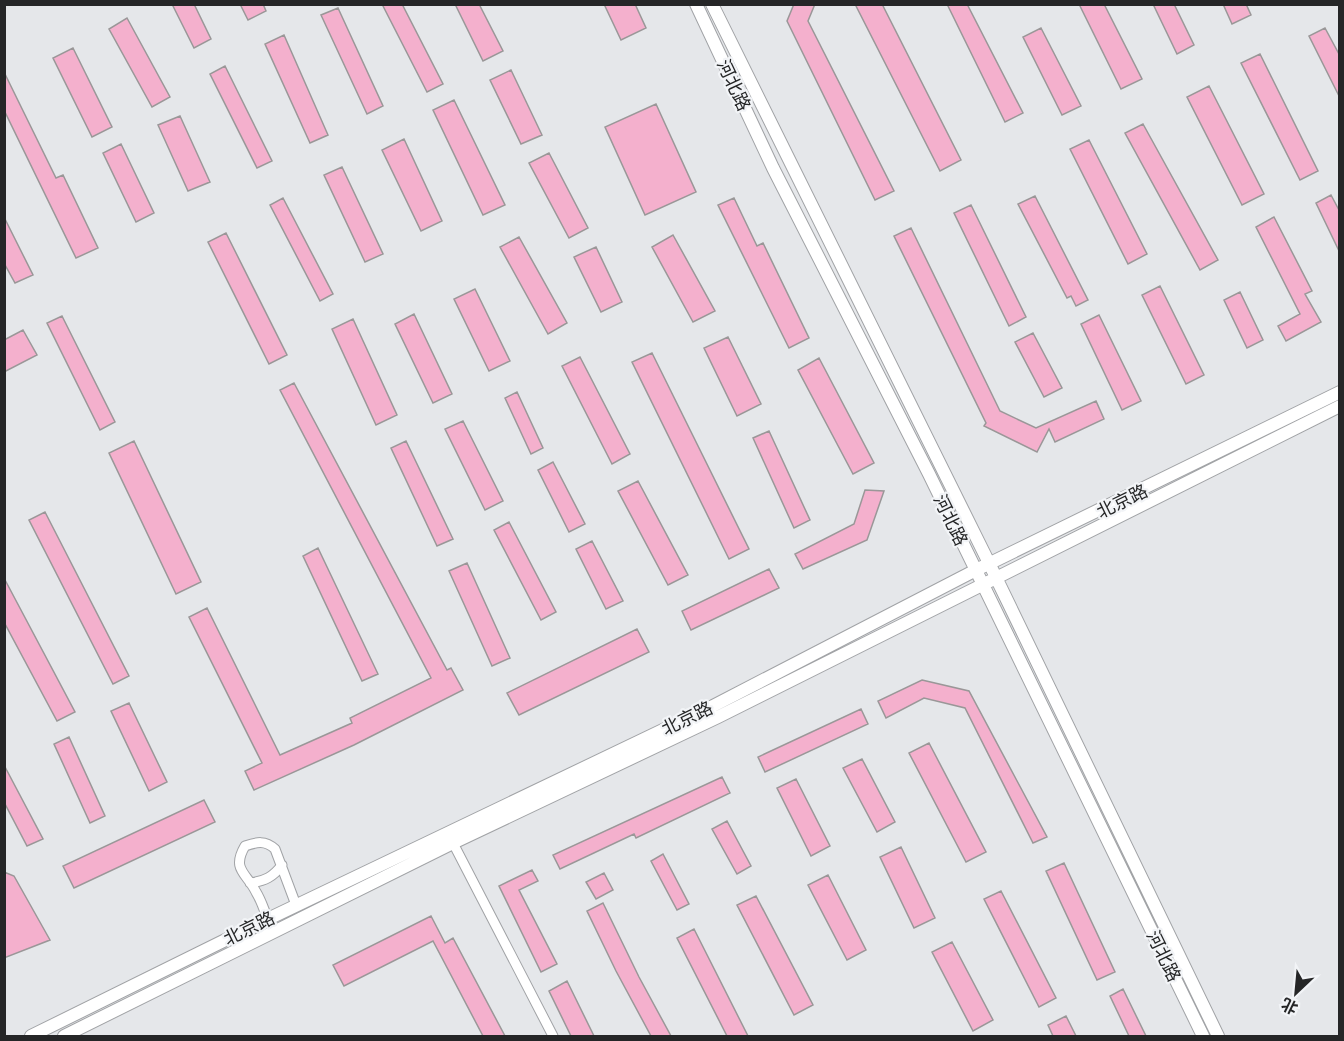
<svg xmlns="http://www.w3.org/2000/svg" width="1344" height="1041" font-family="Merriweather,'Noto Sans SC',serif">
<rect width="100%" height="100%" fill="#e5e7ea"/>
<path fill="#f4b0cd" stroke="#9a9798" stroke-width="1.5" d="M172 4H194L211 39 194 48Z
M240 4H263L266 11 248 20Z
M382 4H402L443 84 427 92Z
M455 4H479L503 51 483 61Z
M604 4H635L646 28 621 40Z
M794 4H815L808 21 894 191 875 200 787 21Z
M855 4H882L961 160 940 171Z
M947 4H967L1023 113 1005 122Z
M1079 4H1104L1142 79 1121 89Z
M1153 4H1174L1194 45 1177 54Z
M1223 4H1246L1251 15 1232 24Z
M338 8 383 106 367 114 321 15Z
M127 18 170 97 152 107 109 29Z
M1041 28 1081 106 1062 115 1023 37Z
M1325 28 1340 56V98L1309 36Z
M284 35 328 135 310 143 265 44Z
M73 48 112 127 92 137 53 58Z
M1260 54 1318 171 1300 180 1241 63Z
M225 66 272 161 257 168 210 74Z
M511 70 542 135 521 144 490 80Z
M4 72 56 178 63 175 98 248 76 258 4 110Z
M1209 86 1264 194 1242 205 1187 97Z
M454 100 505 205 483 215 433 110Z
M656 104 696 192 645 215 605 127Z
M180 116 210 182 188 191 158 125Z
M1143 124 1218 260 1200 270 1125 133Z
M404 139 442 221 421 231 382 150Z
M1089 140 1147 254 1128 264 1070 149Z
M121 144 154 213 136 222 103 153Z
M549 153 588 228 569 238 529 163Z
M342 167 383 254 365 262 324 175Z
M1331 195 1340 212V253L1316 203Z
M1035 196 1088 300 1076 306 1071 296 1067 298 1018 204Z
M283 198 333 294 320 301 270 205Z
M734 198 757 246 763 243 809 338 789 348 718 205Z
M971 205 1026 317 1009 326 954 213Z
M4 217 33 275 15 283 4 263Z
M1274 217 1312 291 1305 294 1321 322 1286 341 1278 326 1300 314 1256 227Z
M911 228 1000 411 1036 428 1096 401 1104 419 1055 442 1049 429 1037 452 984 426 986 423 894 236Z
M226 233 287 355 269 364 208 242Z
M673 235 715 311 693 322 652 247Z
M519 237 567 323 548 334 500 247Z
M596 247 622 302 601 312 574 257Z
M1160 286 1204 375 1186 384 1142 295Z
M475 289 510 361 489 371 454 299Z
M1240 292 1263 340 1247 348 1224 300Z
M414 314 452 394 433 403 395 324Z
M1099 315 1141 401 1122 410 1081 324Z
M62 316 115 422 100 430 47 323Z
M353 319 397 415 376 425 332 329Z
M23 330 37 355 4 372V340Z
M1033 333 1062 388 1044 397 1015 342Z
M728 337 761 404 737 416 704 348Z
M652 353 749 549 729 559 632 362Z
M580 357 630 454 612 464 562 366Z
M819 358 874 463 853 474 798 370Z
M294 383 447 670 451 668 463 690 354 745 254 790 245 771 262 763 189 617 207 608 280 755 352 723 350 718 431 678 280 390Z
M517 392 543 448 531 454 505 398Z
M463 421 503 501 485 510 445 429Z
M769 431 810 520 794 528 753 438Z
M134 441 201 582 176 594 109 453Z
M406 441 453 539 437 546 391 448Z
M553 462 585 524 569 532 538 470Z
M638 481 688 575 668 585 618 491Z
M865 490 884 491 867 540 803 569 795 554 854 524Z
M45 512 129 676 113 684 29 520Z
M509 522 556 612 541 620 494 530Z
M592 541 623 601 606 609 576 549Z
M318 548 378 674 362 681 303 556Z
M467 563 510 658 492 666 449 571Z
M769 569 779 588 691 630 682 611Z
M4 578 75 712 57 721 4 622Z
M637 629 649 652 519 715 507 693Z
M922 680 969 691 1047 837 1033 843 965 708 924 698 886 718 878 701Z
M129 703 167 782 149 791 111 711Z
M861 709 868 724 765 772 758 757Z
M69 737 105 816 90 823 54 744Z
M929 743 986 852 966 862 909 753Z
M862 759 895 822 877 832 843 768Z
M4 765 43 839 27 846 4 802Z
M722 777 730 793 636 838 634 834 560 869 553 855Z
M796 779 830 846 811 856 777 788Z
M204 800 215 822 74 888 63 866Z
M727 821 751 866 737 874 712 829Z
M901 847 935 918 914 928 880 857Z
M663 854 689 904 677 910 651 861Z
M1064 863 1115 972 1097 980 1046 871Z
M532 870 538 881 519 890 557 964 541 972 499 886Z
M4 872 14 876 50 940 4 958Z
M604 873 613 890 596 899 586 882Z
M828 875 866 950 847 960 808 885Z
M1001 891 1056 998 1039 1007 984 899Z
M756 896 813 1005 794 1015 737 905Z
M603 903 639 977 671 1036H651L616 971 587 911Z
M431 916 445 943 453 938 505 1036H483L433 941 344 986 333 965Z
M694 929 748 1036H727L677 938Z
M952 942 993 1020 973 1031 932 952Z
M567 981 594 1036H571L549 991Z
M1123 989 1146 1036H1129L1110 996Z
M1066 1016 1076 1036H1053L1048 1025Z"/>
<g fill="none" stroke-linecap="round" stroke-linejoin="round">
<defs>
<path id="minor" d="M453 843 553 1036
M250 883C265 881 273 877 282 865
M268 919C264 910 261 900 256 892 247 873 231 870 245 846 257 842 265 840 275 849L296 905"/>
<path id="tertiary" d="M696 4 773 168 929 474 1203 1036
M712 4 990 565 1218 1036
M31 1036 268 919 713 706 976 570 1340 392
M64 1036 453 843 718 717 1340 406"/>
</defs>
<use href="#minor" stroke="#a1a3a6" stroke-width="11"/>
<use href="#tertiary" stroke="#a1a3a6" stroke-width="14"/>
<use href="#minor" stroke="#fff" stroke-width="9"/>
<use href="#tertiary" stroke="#fff" stroke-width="12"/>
</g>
<g text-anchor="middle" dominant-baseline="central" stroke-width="4.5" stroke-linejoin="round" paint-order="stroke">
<g font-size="18" fill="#252627" stroke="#f2f4f7">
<text transform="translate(734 85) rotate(65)">河北路</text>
<text transform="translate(1122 501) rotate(-26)">北京路</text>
<text transform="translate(951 520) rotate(64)">河北路</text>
<text transform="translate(687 718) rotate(-26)">北京路</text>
<text transform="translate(249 928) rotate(-26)">北京路</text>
<text transform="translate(1164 956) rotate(64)">河北路</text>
</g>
</g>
<rect width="1344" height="1041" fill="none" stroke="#252627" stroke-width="12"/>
<g transform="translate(1296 993) rotate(206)" stroke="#f2f4f7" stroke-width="4.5" paint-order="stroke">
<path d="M0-4.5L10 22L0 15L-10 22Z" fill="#252627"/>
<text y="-9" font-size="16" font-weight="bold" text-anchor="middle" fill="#252627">北</text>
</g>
</svg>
